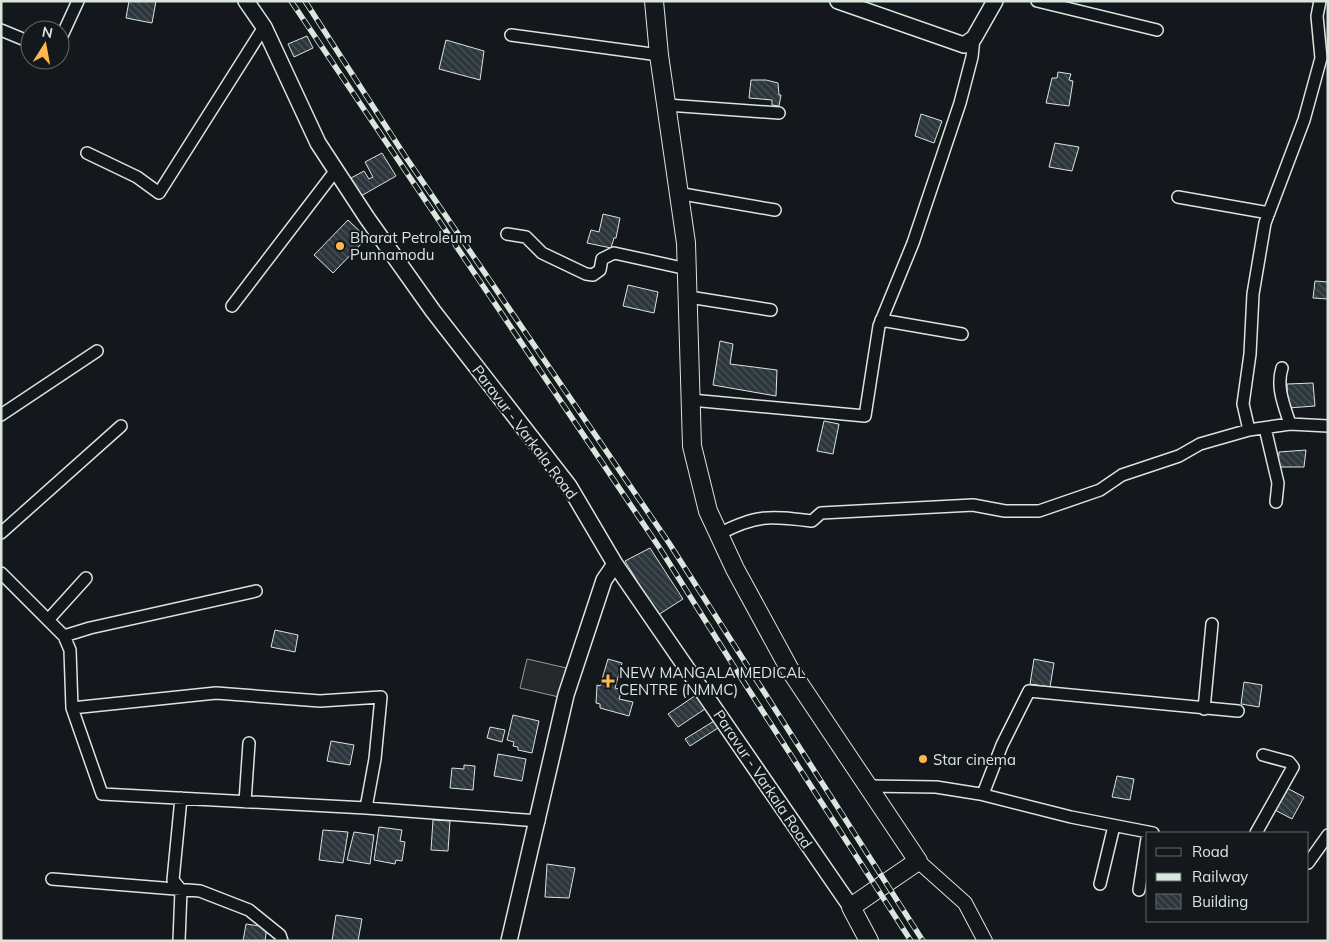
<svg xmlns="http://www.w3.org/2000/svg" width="1329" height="942" font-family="Mulish,sans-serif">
<defs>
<pattern id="building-back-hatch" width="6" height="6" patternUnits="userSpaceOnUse" patternTransform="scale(1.25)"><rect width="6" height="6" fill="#2c363c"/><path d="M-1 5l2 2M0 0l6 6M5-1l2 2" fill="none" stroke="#4a5358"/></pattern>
</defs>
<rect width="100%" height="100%" fill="#14181c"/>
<path fill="#24282b" stroke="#939e99" d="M527 659 571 669 563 698 520 688Z"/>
<path fill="url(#building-back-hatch)" stroke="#d8e6dc" d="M129 1H156L152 23 126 18Z
M307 36 313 48 294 57 288 44Z
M446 40 484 51 480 80 439 69Z
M1058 72 1071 74 1069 80 1073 81 1069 106 1046 103 1052 78H1057Z
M751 80H766L778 83 779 95H781L779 106 772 105V100L749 98Z
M921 114 942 121 934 143 915 136Z
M1055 143 1079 147 1072 171 1049 167Z
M382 153 396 176 361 196 351 178 364 171 369 179 373 177 365 162Z
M603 214 620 218 616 238H614L611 248 587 243 591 230 599 232Z
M348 220 367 238 333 273 314 255Z
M1315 281 1328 282V299L1313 298Z
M628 285 658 292 654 313 623 306Z
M720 341 733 344 730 364 777 370 776 396 713 385Z
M1313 383 1315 406 1288 408 1287 384Z
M824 421 839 424 833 454 817 451Z
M1306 450 1304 467H1278L1279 452Z
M650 548 683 599 658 615 625 561Z
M275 630 298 635 295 652 271 647Z
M608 659 622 663 615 688 622 690 619 699 633 702 629 716 600 708V704L596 703 597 685 600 686Z
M1034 659 1054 663 1050 687 1030 684Z
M1244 682 1262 685 1259 707 1241 704Z
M696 695 705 709 678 727 668 714Z
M513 715 539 721 532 753 518 750V747L513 746 514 742 507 740Z
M714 721 718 728 690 746 685 739Z
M490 727 505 730 502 742 487 738Z
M331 741 354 745 350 765 327 761Z
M498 754 526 759 522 781 494 776Z
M464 765 475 766 473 790 450 788 452 768 464 769Z
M1117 776 1134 779 1130 800 1112 797Z
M1287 788 1304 797 1292 819 1275 810Z
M433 820 450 821 448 851 431 850Z
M379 827 402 830 400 841 405 842 402 861 396 860 395 864 374 860Z
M323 830 348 832 343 863 319 860Z
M354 832 374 835 370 864 347 860Z
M547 864 575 868 569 898 545 897Z
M336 915 362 919 358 941H332Z
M246 924 267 927 265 941H243Z"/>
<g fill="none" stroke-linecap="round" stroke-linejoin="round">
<defs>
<path id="minor" d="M1037 1 1157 30
M1 30 30 42
M511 35 659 55
M60 40 78 1
M667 105 779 113
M87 153 137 177 159 193 264 27
M677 193 775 210
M1178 197 1269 213
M507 234 526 237 542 253 586 274 593 275 600 270 602 259 614 253 687 269
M689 297 771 310
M232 306 336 170
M881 320 962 334
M1282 368C1276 387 1284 405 1290 424
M691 400 865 416 879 326 913 243 960 103 972 57 974 38
M1 415 97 351
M1265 428 1278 483 1276 502
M1249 430 1243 404 1250 354 1253 294 1265 223 1304 120 1321 58 1317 16 1320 1
M1 533 121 426
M719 534C757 514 770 516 812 521L821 513 973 505 1005 511H1039L1100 490 1122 475 1179 456 1200 444 1249 430 1290 424 1328 426
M1 573 64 636 70 650 72 708 102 794 366 808 539 821
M48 620 86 578
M64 636 90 628 256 591
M72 708 216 693 320 701 381 697 375 759 366 808
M1204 709 1212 624
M867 786 936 787 980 794 1071 817 1153 833
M983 794 1002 745 1029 691 1238 711
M245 802 249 743
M1256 833 1293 767 1289 762 1263 755
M1308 863 1328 835
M52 879 200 891 249 910 280 935 282 941
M1100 884 1114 826
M1139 890 1148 832
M179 941 181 890 173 880 181 798"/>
<path id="tertiary" d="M918 861 965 903 985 941"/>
<path id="secondary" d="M246 1 264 27 318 143 367 218 433 311 569 486 615 564 851 907
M838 1 964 45 974 38 995 1
M509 941 566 695 604 580 615 564"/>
<path id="primary" d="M654 1 659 55 686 243 692 446 708 511 735 569 790 670 918 861 851 907 869 941"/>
</defs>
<use href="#minor" stroke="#d8e6dc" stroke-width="14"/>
<use href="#tertiary" stroke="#d8e6dc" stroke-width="16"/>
<use href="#secondary" stroke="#d8e6dc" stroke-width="18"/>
<use href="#primary" stroke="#d8e6dc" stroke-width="20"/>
<use href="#minor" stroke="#14181c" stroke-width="11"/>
<use href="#tertiary" stroke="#14181c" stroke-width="14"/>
<use href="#secondary" stroke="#14181c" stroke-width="15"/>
<use href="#primary" stroke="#14181c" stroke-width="18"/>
<defs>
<path id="rail" d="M291 1 661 550 745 684 911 941
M305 1 405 156 669 543 923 941"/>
</defs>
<use href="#rail" stroke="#d8e6dc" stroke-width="5.5"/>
<use href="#rail" stroke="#14181c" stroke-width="4" stroke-dasharray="11" stroke-linecap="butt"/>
</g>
<g fill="#ffb74d" stroke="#14181c" stroke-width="2">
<circle cx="340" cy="246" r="5"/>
<path d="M605.5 673.5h5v5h5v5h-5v5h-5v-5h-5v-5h5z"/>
<circle cx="923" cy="759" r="5"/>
</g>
<g text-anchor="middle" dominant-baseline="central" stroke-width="4" stroke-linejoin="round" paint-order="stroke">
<g font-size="15" fill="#d8e6dc" stroke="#14181c" text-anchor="start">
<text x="350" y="237">Bharat Petroleum<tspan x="350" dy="17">Punnamodu</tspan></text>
<text x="619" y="672">NEW MANGALA MEDICAL<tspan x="619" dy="17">CENTRE (NMMC)</tspan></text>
<text x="933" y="759">Star cinema</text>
</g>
<g font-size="15" fill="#d8e6dc" stroke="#14181c">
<text transform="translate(525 432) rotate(53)">Paravur - Varkala Road</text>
<text transform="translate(763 779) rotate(56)">Paravur - Varkala Road</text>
</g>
</g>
<rect width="1329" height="942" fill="none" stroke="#d8e6dc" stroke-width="5"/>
<rect x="1146" y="832" width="162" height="90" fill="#14181c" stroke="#626a69"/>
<rect x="1156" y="848" width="25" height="8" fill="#14181c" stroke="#626a69"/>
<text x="1192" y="857" font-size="15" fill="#d8e6dc">Road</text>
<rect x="1156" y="873" width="25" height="8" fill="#d8e6dc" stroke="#626a69"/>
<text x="1192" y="882" font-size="15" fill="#d8e6dc">Railway</text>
<rect x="1156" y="894" width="25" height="15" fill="url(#building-back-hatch)" stroke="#626a69"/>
<text x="1192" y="907" font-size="15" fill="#d8e6dc">Building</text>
<g transform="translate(45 45) rotate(11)"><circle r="24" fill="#14181c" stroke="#626a69"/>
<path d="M0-4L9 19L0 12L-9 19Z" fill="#ffb74d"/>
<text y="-8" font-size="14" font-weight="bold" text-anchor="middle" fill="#d8e6dc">N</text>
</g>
</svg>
